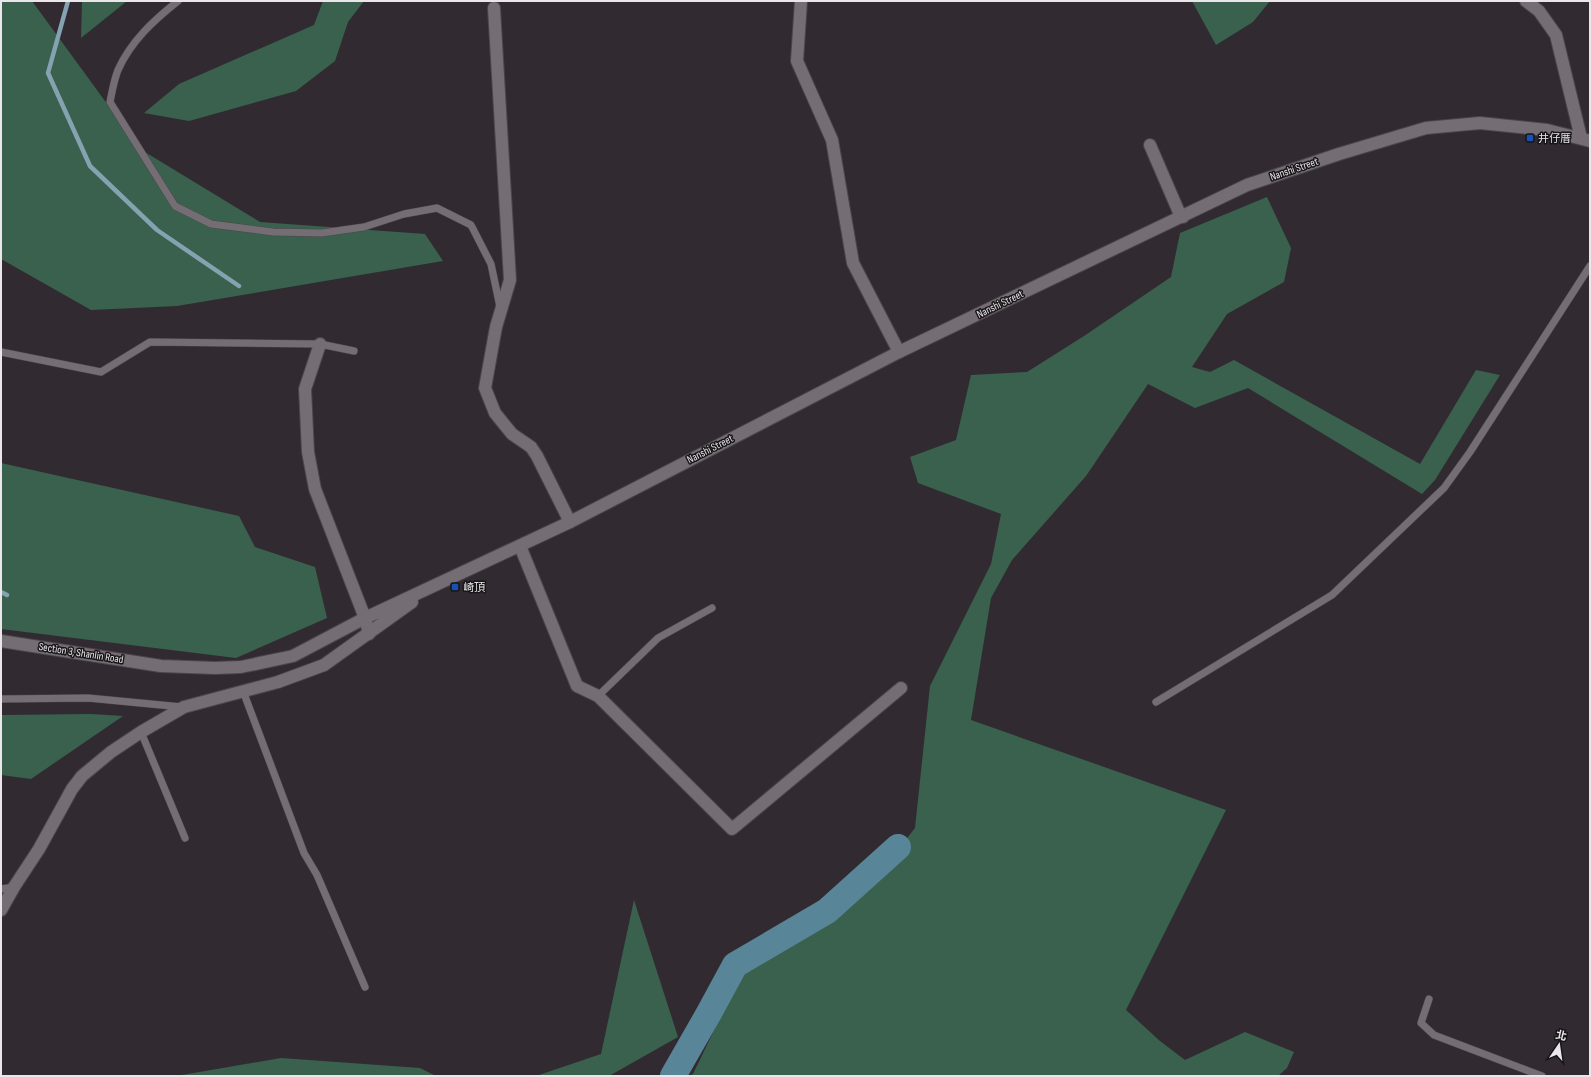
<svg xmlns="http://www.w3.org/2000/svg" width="1591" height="1077" font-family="'Sofia Sans Condensed','Noto Sans TC',sans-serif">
<rect width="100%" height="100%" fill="#312b31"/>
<path fill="#39614e" d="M1 1H32L140 149 260 222 425 234 443 261 177 306 91 310 1 259Z
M82 1H127L81 38Z
M323 1H364L348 22 335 61 296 91 189 121 144 113 179 84 314 25Z
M1192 1H1270L1253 22 1216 45Z
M1267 197 1291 248 1284 282 1227 314 1192 367 1210 372 1234 360 1420 464 1476 370 1500 375 1435 480 1422 494 1248 388 1195 408 1148 384 1086 476 1012 560 991 598 971 720 1226 810 1126 1010 1160 1041 1185 1060 1245 1032 1294 1052 1287 1068 1278 1076H688L693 1074 743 970 866 891 915 828 930 686 991 564 1001 514 918 483 910 457 956 440 971 375 1027 372 1084 336 1171 277 1180 233Z
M1 463 239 516 255 547 315 567 327 618 236 658 1 629Z
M91 714 123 716 31 779 1 775V715Z
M634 900 678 1037 609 1076H536L601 1054Z
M281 1058 420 1068 436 1076H176Z"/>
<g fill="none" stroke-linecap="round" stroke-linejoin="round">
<path stroke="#84a2b0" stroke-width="4.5" d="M68 1 48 73 90 166 157 230 239 286
M1 592 7 595"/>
<path stroke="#588597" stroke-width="26" d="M673 1076 709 1013 735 965 827 911 898 847"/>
<defs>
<path id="lane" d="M178 1C154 20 131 41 118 70 114 80 112 92 110 102L175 206 211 224 273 232 322 233 364 227 404 214 437 208 471 225 491 264 500 307
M1 352 101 372 150 342 320 344 354 351
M243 691 304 853 317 875 365 987
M598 696 658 638 712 608
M1 699 88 698 182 707
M1156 702 1332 595 1444 488 1470 452 1590 266
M141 732 185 838
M1 889 14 887
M1429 999 1421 1023 1434 1035 1542 1076"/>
<path id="street" d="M801 1 797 61 832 140 853 263 899 352
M1526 1 1539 11 1556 35 1581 138
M494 8 510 280 496 327 485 388 495 413 512 434 531 447 537 456 570 522
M1150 145 1181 217H1183
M320 344 305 389 308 452 315 489 365 618 369 634
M520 546 577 686 598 696 732 829 901 688"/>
<path id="secondary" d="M1 641 161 666 215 668 241 667 293 656 365 618 570 522 899 352 1247 185 1339 154 1426 128 1480 123 1547 130 1590 141
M1 910 14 887 39 849 72 789 82 776 111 752 141 732 184 707 278 682 324 665 412 602"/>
</defs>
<use href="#lane" stroke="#4b464b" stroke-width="8"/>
<use href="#street" stroke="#4b464b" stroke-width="14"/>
<use href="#secondary" stroke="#4b464b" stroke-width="14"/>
<use href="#lane" stroke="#756d74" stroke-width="7"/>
<use href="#street" stroke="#756d74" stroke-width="12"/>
<use href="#secondary" stroke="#756d74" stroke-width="12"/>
</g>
<g fill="#1a4fb4" stroke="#171517" stroke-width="1.5">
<rect x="1526" y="134" width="8" height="8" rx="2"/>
<rect x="451" y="583" width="8" height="8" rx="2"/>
</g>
<g text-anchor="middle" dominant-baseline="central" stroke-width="3" stroke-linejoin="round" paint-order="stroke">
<g font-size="11" fill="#eae6e9" stroke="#171517" text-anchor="start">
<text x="1538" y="138">井仔厝</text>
<text x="463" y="587">崎頂</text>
</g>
<g font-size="11" fill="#eae6e9" stroke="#171517">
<text transform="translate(1294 169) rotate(-19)">Nanshi Street</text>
<text transform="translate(1000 304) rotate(-26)">Nanshi Street</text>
<text transform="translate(710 449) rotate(-27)">Nanshi Street</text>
<text transform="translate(81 653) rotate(9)">Section 3, Shanlin Road</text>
</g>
</g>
<rect width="1591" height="1077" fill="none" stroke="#eae6e9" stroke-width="4"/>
<g transform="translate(1559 1045) rotate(13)" stroke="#171517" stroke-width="3" paint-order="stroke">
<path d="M0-3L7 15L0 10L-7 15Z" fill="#eae6e9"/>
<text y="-6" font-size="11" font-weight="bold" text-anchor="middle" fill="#eae6e9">北</text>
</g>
</svg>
